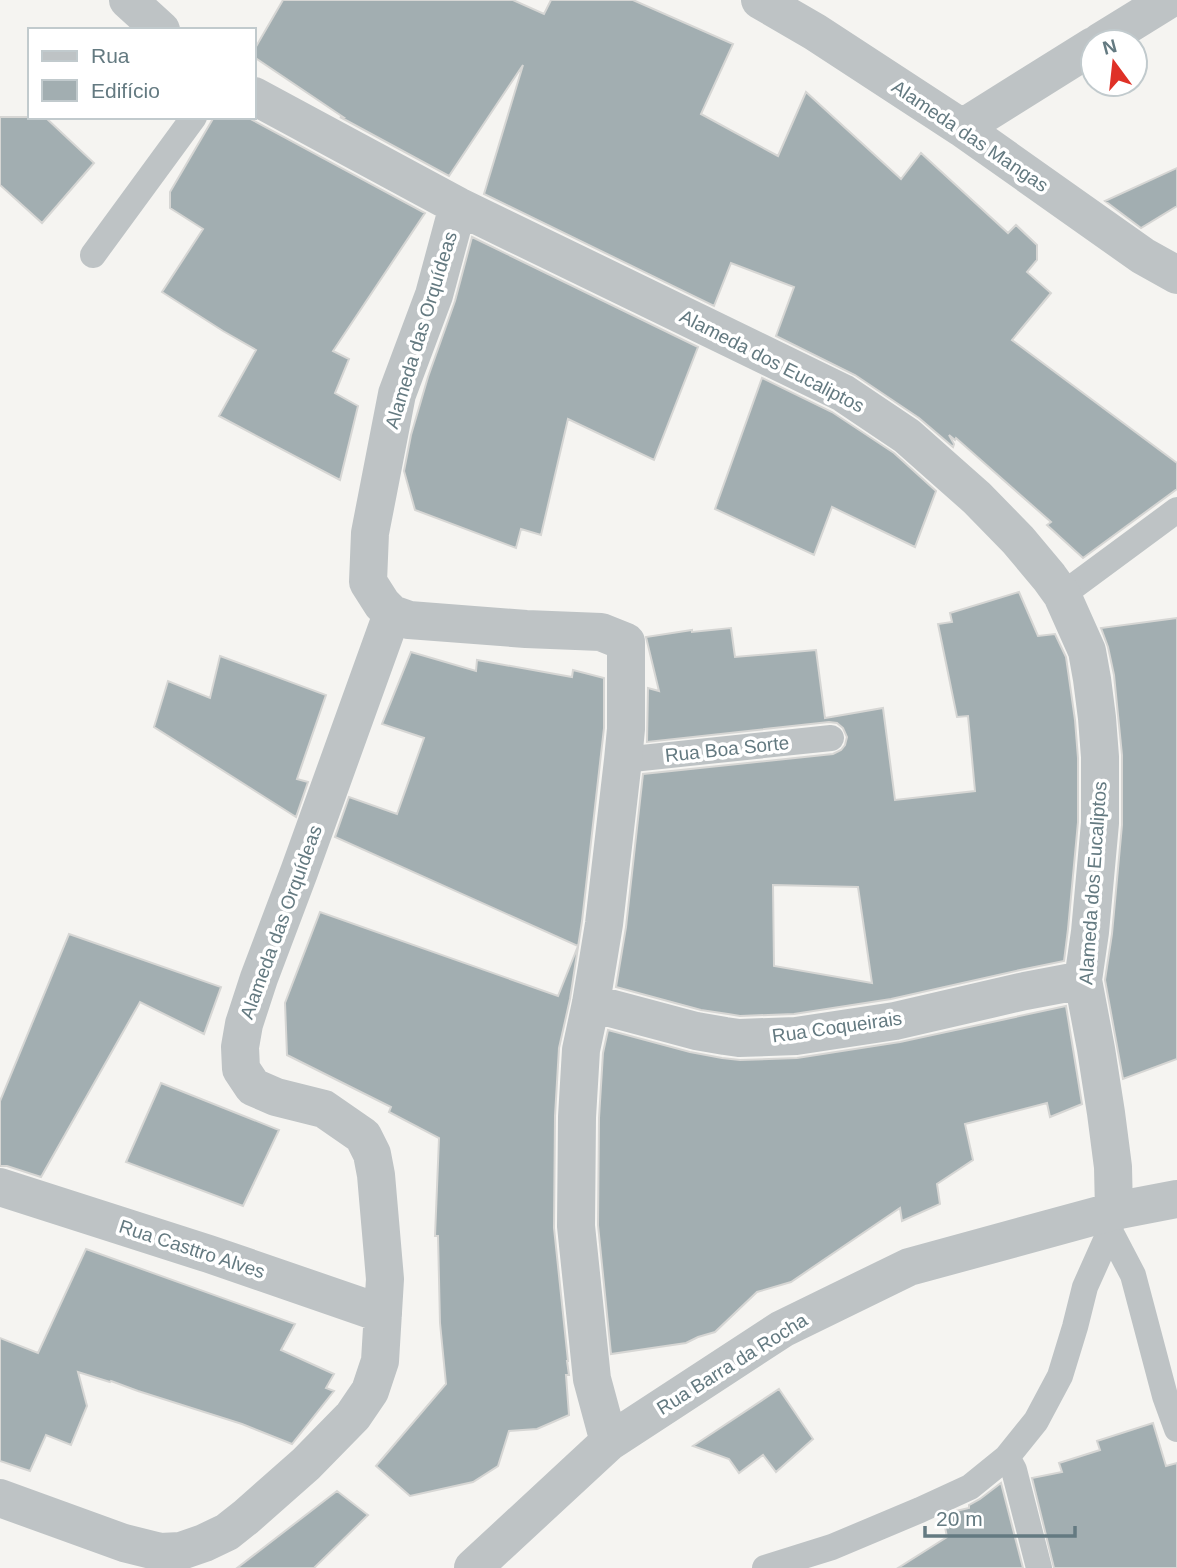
<svg xmlns="http://www.w3.org/2000/svg" width="1177" height="1568" font-family="Helvetica,sans-serif">
<rect width="100%" height="100%" fill="#f5f4f1"/>
<path fill="#a2aeb1" stroke="#d6d6d4" stroke-width="2" fill-rule="evenodd" d="M283 0H513L544 14 551 0H633L733 44 701 114 778 156 806 92 901 179 921 153 1008 233 1016 225 1037 245V260L1027 272 1051 293 1012 340 1177 463V489L1083 558 1047 525 1051 522 956 438 955 440 949 435 954 444 953 447 919 418 855 375 776 336 794 287 731 263 714 306 484 194 523 65 449 176 340 117H343L254 57V50Z
M0 117H45L94 163 42 223 0 185Z
M214 117H247L425 213 333 351 349 359 335 393 358 406 340 480 219 416 256 350 223 331 162 292 203 229 170 208V192Z
M1177 168V206L1141 228 1105 201Z
M472 237 698 347 654 460 568 419 541 535 521 529 516 548 415 510 404 471 411 435 428 377 455 301Z
M762 378 832 412 894 453 936 491 915 547 832 507 814 555 715 509Z
M1019 592 1038 636 1055 634 1066 657 1075 720 1078 758V822L1068 929 1064 961 1020 970 891 999 794 1014 740 1016 728 1014 701 1010 616 987 626 927 643 774 833 754 841 750 845 745 847 737 843 728 837 723 829 722 647 742 648 688 659 691 646 637 692 630V632L731 628 735 657 816 650 825 718 883 708 895 800 975 791 968 716 957 717 938 624 952 622 950 613ZM773 885 858 887 872 983 774 966Z
M1177 618V1059L1123 1079 1105 980 1112 934 1122 825V755L1114 675 1108 647 1101 628Z
M411 652 476 671 477 660 572 677 573 670 604 678V728L582 921 570 999 559 1048 555 1116 554 1228 568 1361H567L569 1375H566L569 1415 537 1429 509 1431 498 1466 473 1482 410 1496 376 1466 446 1384 440 1323 438 1236H435L439 1138 389 1112 391 1107 287 1055 285 1003 320 912 558 996 578 946 335 837 349 797 397 814 424 738 382 724Z
M220 656 326 695 297 779 308 782 296 817 154 727 168 681 210 698Z
M69 934 221 987 204 1034 140 1002 41 1177 7 1166H0V1101Z
M1066 1006 1082 1104 1050 1117 1047 1103 965 1124 973 1160 937 1184 940 1204 902 1221 900 1208 791 1282 757 1292 715 1332 698 1337 686 1343 611 1354 598 1225 599 1118 603 1053 608 1030 690 1052 722 1058 740 1060 797 1058 900 1042Z
M161 1083 279 1130 243 1206 126 1162Z
M86 1249 295 1324 281 1350 334 1374 326 1388 334 1391 292 1444 242 1424 138 1391 111 1381 110 1382 78 1372 87 1406 71 1445 46 1435 30 1471 0 1461V1338L38 1353Z
M779 1389 813 1439 776 1472 763 1455 739 1473 729 1459 693 1446Z
M1153 1423 1166 1466 1177 1463V1568H1054L1032 1478 1062 1472 1059 1463 1100 1450 1097 1441Z
M1001 1483 1023 1568H898L947 1537 943 1517 956 1511 969 1508V1505L980 1499Z
M337 1491 368 1515 314 1568H237Z"/>
<g fill="none" stroke-linecap="round" stroke-linejoin="round">
<path stroke="#bec3c5" stroke-width="26" d="M93 255 194 117
M1062 595 1177 510
M623 760 831 738
M1110 1231 1133 1275 1165 1396 1177 1429
M1007 1457 1014 1470 1039 1568
M765 1568 832 1547 920 1510 970 1487 1007 1457 1036 1421 1060 1376 1075 1327 1085 1287 1110 1231 1114 1211"/>
<path stroke="#bec3c5" stroke-width="38" d="M128 0 161 30
M760 0 815 32 962 128 1143 256 1177 275
M1100 42 1168 0
M254 96 458 206 843 393 907 436 977 498 1018 540 1049 577 1062 595 1087 651 1092 679 1097 718 1100 757V823L1090 932 1083 980 1096 1049 1106 1113 1113 1167 1114 1211
M962 128 1093 46
M458 206 434 295 397 394 370 533 368 582 382 604 392 614 409 620 526 629 601 632 626 642V729L623 760 604 924 591 1003 581 1050 577 1117 576 1226 592 1379 609 1442
M591 1003 696 1031 725 1036 739 1038 796 1036 895 1021 1025 991 1083 980
M0 1187 209 1254 383 1314
M0 1498 124 1543 160 1552 181 1551 204 1543 227 1532 246 1517 306 1464 353 1416 370 1391 380 1361 385 1279 376 1175 372 1154 363 1136 324 1109 276 1097 253 1087 241 1069 240 1047 244 1024 259 978 299 872 392 614
M473 1568 609 1442 782 1329 909 1267 1114 1211 1177 1199"/>
</g>
<g text-anchor="middle" dominant-baseline="central" stroke-width="7" stroke-linejoin="round" paint-order="stroke">
<g font-size="19" fill="#647a81" stroke="#fff">
<text transform="translate(970 136) rotate(34)">Alameda das Mangas</text>
<text transform="translate(421 330) rotate(-73)">Alameda das Orquídeas</text>
<text transform="translate(772 361) rotate(27)">Alameda dos Eucaliptos</text>
<text transform="translate(727 749) rotate(-6)">Rua Boa Sorte</text>
<text transform="translate(1093 883) rotate(-86)">Alameda dos Eucaliptos</text>
<text transform="translate(281 922) rotate(-70)">Alameda das Orquídeas</text>
<text transform="translate(837 1027) rotate(-8)">Rua Coqueirais</text>
<text transform="translate(192 1249) rotate(18)">Rua Casttro Alves</text>
<text transform="translate(732 1364) rotate(-32)">Rua Barra da Rocha</text>
</g>
</g>
<rect x="28" y="28" width="228" height="91" fill="#ffffff" stroke="#c1cacd" stroke-width="2"/>
<rect x="42" y="51" width="35" height="10" fill="#bec3c5" stroke="#c1cacd" stroke-width="2"/>
<text x="91" y="63" font-size="21" fill="#647a81">Rua</text>
<rect x="42" y="80" width="35" height="21" fill="#a2aeb1" stroke="#c1cacd" stroke-width="2"/>
<text x="91" y="98" font-size="21" fill="#647a81">Edifício</text>
<g transform="translate(1114 63) rotate(345)"><circle r="33" fill="#ffffff" stroke="#c1cacd" stroke-width="2"/>
<path d="M0-5L12 26L0 18L-12 26Z" fill="#df3127"/>
<text y="-10" font-size="19" font-weight="bold" text-anchor="middle" fill="#647a81">N</text>
</g>
<path d="M925 1526v10h150v-10" fill="none" stroke="#647a81" stroke-width="3.5"/>
<text x="936" y="1526" font-size="21" fill="#647a81" stroke="#ffffff" stroke-width="5" paint-order="stroke">20 m</text>
</svg>
